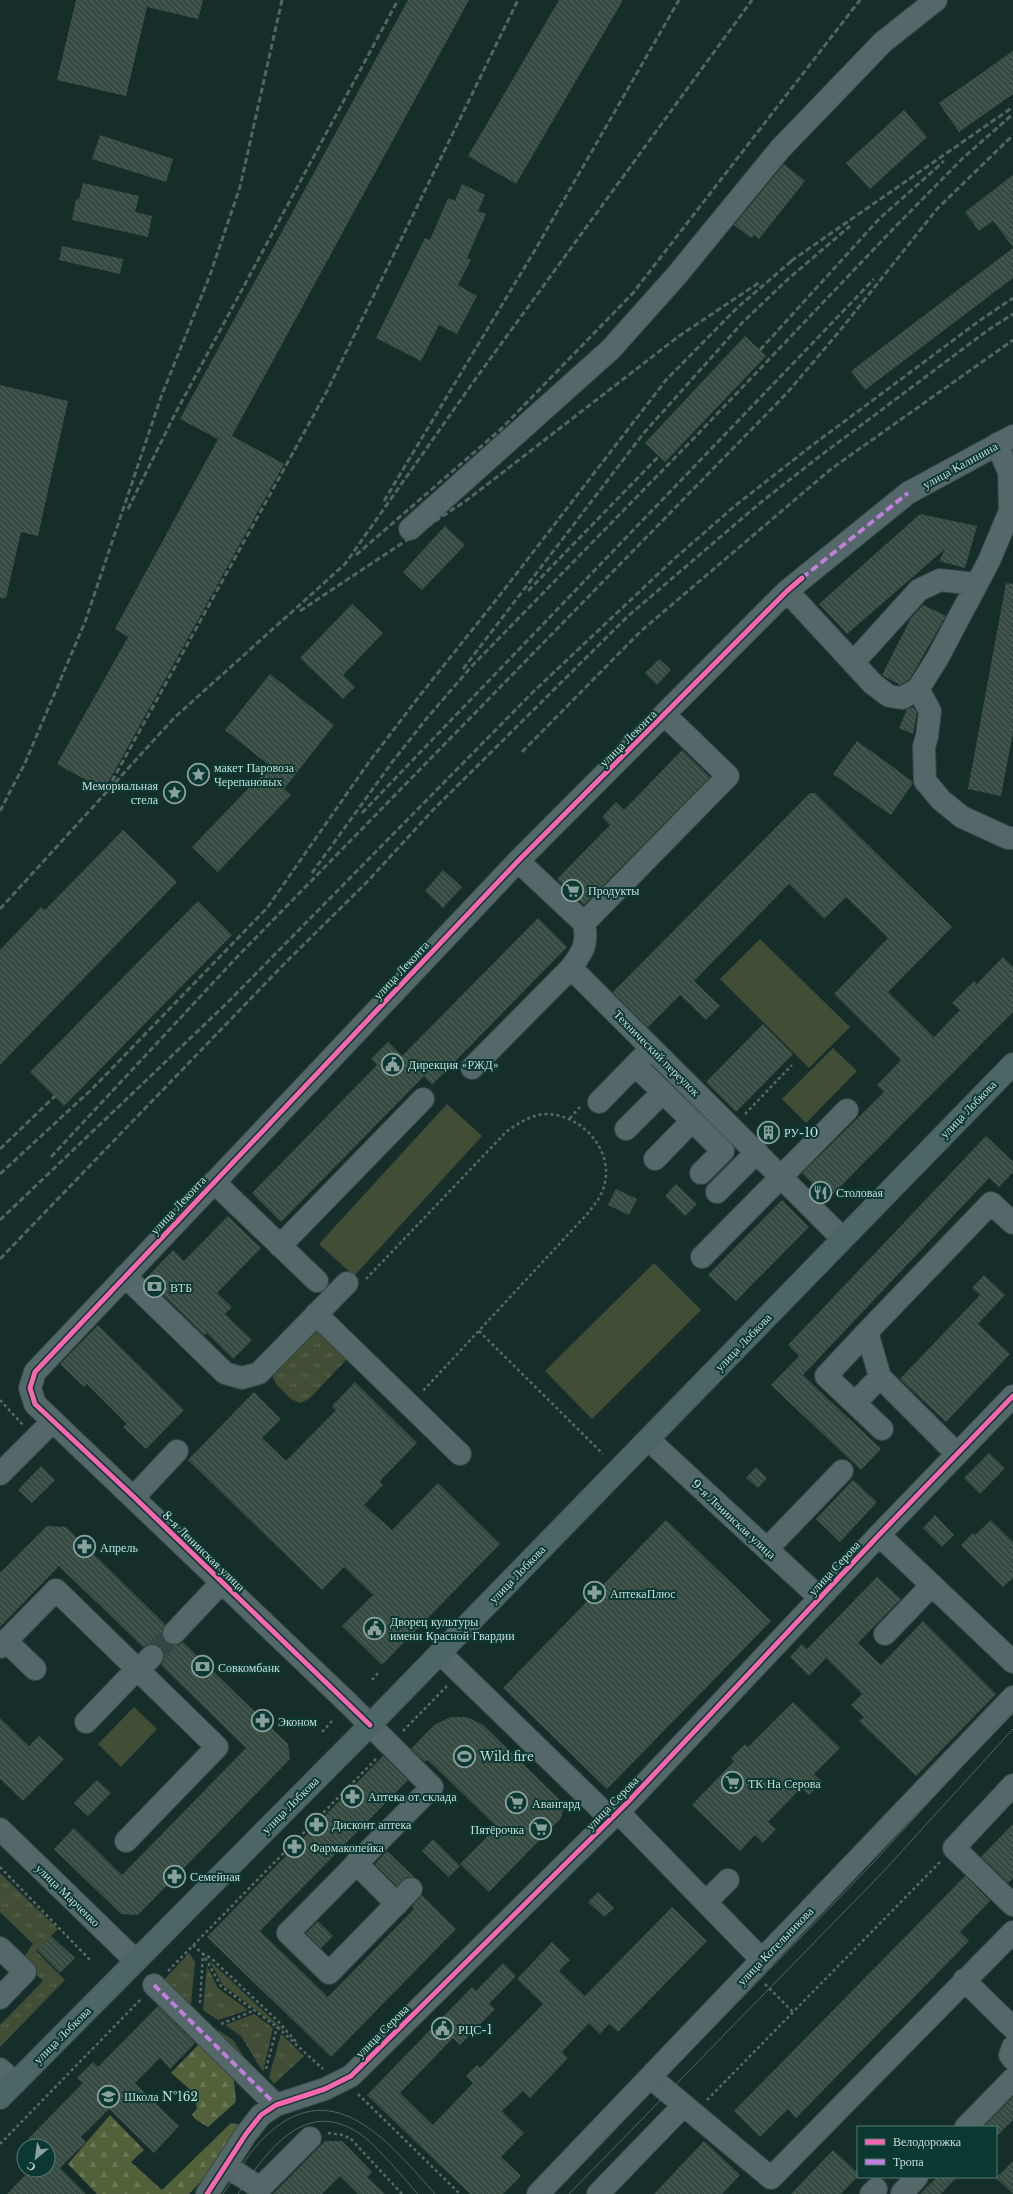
<svg xmlns="http://www.w3.org/2000/svg" width="1013" height="2194" font-family="'Libre Baskerville',serif">
<defs>
<pattern id="grass-tufts" width="24" height="20" patternUnits="userSpaceOnUse"><rect width="24" height="20" fill="#424d35"/><path d="M3 7l-1-3M5 7V3M7 7l1-3M15 17l-1-3M17 17v-4M19 17l1-3" fill="none" stroke="#5c6652"/></pattern>
<pattern id="forest-firs" width="22" height="20" patternUnits="userSpaceOnUse"><rect width="22" height="20" fill="#52613a"/><path d="M5 1l3.5 6h-7zM16 11l3.5 6h-7z" fill="#697756"/></pattern>
<pattern id="building-back-hatch" width="6" height="6" patternUnits="userSpaceOnUse"><rect width="6" height="6" fill="#384b43"/><path d="M-1 5l2 2M0 0l6 6M5-1l2 2" fill="none" stroke="#53645e"/></pattern>
</defs>
<rect width="100%" height="100%" fill="#162e2a"/>
<path fill="url(#grass-tufts)" d="M318 1327 347 1355 346 1360 309 1399 300 1403 291 1399 276 1384 272 1375Z
M0 1873 58 1929 36 1951 65 1980 0 2047V2025L43 1981 25 1963 23 1958 33 1944 0 1912Z
M189 1953 195 1962 191 2004 173 1993 163 1981Z
M209 1960 289 2035 223 1985Z
M207 1966 218 1988 248 2010 218 2020 203 2010Z
M254 2014 273 2028 263 2072 241 2036 225 2025Z
M218 2030 233 2040 258 2079 214 2037Z
M281 2034 304 2056 274 2084 269 2077Z"/>
<path fill="url(#forest-firs)" d="M201 2042 233 2071 236 2102 208 2127 195 2119 192 2114 197 2109 194 2093 171 2073Z
M110 2115 144 2150 131 2162 162 2190 231 2123 238 2124 245 2130 219 2163 189 2194H97L68 2164Z"/>
<path fill="#424d35" d="M760 939 850 1027 809 1068 720 979Z
M833 1048 857 1071 806 1123 782 1099Z
M447 1104 482 1136 354 1276 319 1244Z
M654 1263 701 1310 592 1419 545 1371Z
M134 1707 157 1729 121 1767 98 1744Z"/>
<path fill="url(#building-back-hatch)" d="M76 0H203L198 19 147 7 126 96 57 80Z
M408 0H469L232 436 284 464 104 790 57 764 128 637 115 629 218 439 180 419Z
M559 0H623L516 184 468 156Z
M1013 51V94L959 132 939 103Z
M904 110 927 137 870 189 846 163Z
M100 135 173 159 166 182 92 159Z
M784 164 805 181 759 239 754 235 751 238 734 225Z
M1013 175V247L993 221 979 231 965 212Z
M83 183 139 196 135 212 152 216 148 237 72 220 76 199 79 200Z
M462 184 485 195 478 211 486 214 467 258 471 260 458 285 477 296 457 334 439 325 421 361 376 338 425 238 430 240 448 198 455 201Z
M62 246 123 259 120 274 59 260Z
M1013 248V278L865 390 851 371Z
M745 336 766 356 665 462 645 443Z
M0 385 68 401 38 536 21 532 6 598H0Z
M920 514 977 526 965 568 939 561 945 549 847 634 819 604Z
M445 526 465 545 422 590 403 572Z
M1006 583 1013 584V732L1001 796 968 789Z
M352 604 383 633 343 675 355 687 343 699 300 658Z
M923 605 946 616 909 680 900 685 882 675 911 618Z
M659 659 671 670 657 685 645 673Z
M270 674 334 725 284 789 291 795 218 872 192 847 270 766 225 730Z
M913 707 917 713 913 734 899 728 907 709Z
M857 741 912 781 913 783 891 815 833 774Z
M682 750 710 777 584 905 557 879 610 825 602 817 616 802 624 810Z
M810 793H815L952 927 888 992 934 1037 960 1010 952 1003 974 981 977 984 1003 957 1013 967V1012L828 1199 802 1173 884 1092 877 1085 901 1060 834 994 888 938 846 897 824 919 789 884 694 981 720 1006 706 1020 680 995 648 1027 613 992Z
M123 830 177 882 0 1065V950L41 907 45 910Z
M443 870 462 887 443 908 425 891Z
M198 901 232 935 64 1106 30 1072Z
M538 918 567 947 432 1085 424 1076 281 1222 252 1193 377 1065 371 1059 388 1042 402 1056Z
M763 1024 793 1054 736 1112 706 1082Z
M766 1120 780 1134 770 1144 756 1130Z
M986 1136 1013 1162V1172L999 1187 989 1178 803 1375 881 1449 861 1470 771 1385 799 1356 788 1345Z
M676 1184 697 1204 685 1216 665 1196Z
M616 1189 637 1199 629 1215 608 1205Z
M782 1200 809 1227 736 1301 708 1275Z
M228 1216 261 1248 217 1293 232 1307 225 1314 252 1340 233 1359 207 1333 204 1335 146 1278 173 1250 184 1261Z
M984 1275 1005 1295 978 1324 1010 1354 946 1422 900 1379 980 1295 972 1288Z
M98 1325 184 1410 146 1449 123 1427 127 1424 87 1384 84 1387 60 1364Z
M355 1382 417 1443 380 1481 383 1485 364 1505 392 1530 438 1483 500 1544 382 1665 342 1626 373 1595 344 1567 322 1590 188 1460 254 1392 281 1419 262 1438 286 1461 336 1410 332 1406Z
M989 1453 1005 1468 980 1494 964 1478Z
M41 1466 55 1480 32 1503 18 1490Z
M756 1467 767 1478 758 1488 746 1478Z
M853 1480 877 1502 840 1542 816 1519Z
M935 1515 954 1535 942 1547 923 1528Z
M666 1520 771 1621 607 1789 503 1688Z
M991 1520 1013 1542V1578L1003 1587 961 1545 973 1533 975 1535Z
M47 1526 66 1527 165 1624 162 1631 165 1642 172 1645H178L183 1642 288 1744 290 1759 138 1915 121 1914 54 1849 74 1828 122 1875 246 1748 161 1665 164 1658 161 1647 154 1644H148L143 1647 59 1566 0 1627V1573Z
M877 1577 901 1599 858 1643 881 1665 923 1621 996 1694 916 1776 859 1721 864 1717 851 1705 862 1694 826 1658 809 1676 790 1657 802 1644 807 1649Z
M793 1702 840 1748 814 1774 822 1782 809 1795 801 1788 768 1822 776 1829 763 1843 755 1835 740 1851 692 1805 734 1761 731 1758 745 1744 748 1747Z
M451 1717H467L483 1725 559 1799 564 1808 561 1818 489 1892 460 1864 497 1827 428 1760 425 1762 411 1749 434 1725Z
M0 1718 29 1746 39 1736 64 1759 23 1801 0 1779Z
M383 1756 408 1780 260 1931 328 1997 414 1909 412 1906 422 1895 456 1929 331 2057 207 1937Z
M97 1780 111 1793 88 1816 74 1803Z
M1013 1824V1878L1008 1883 981 1857Z
M433 1839 460 1866 449 1877 422 1851Z
M387 1851 414 1877H407L397 1886 375 1864Z
M965 1876 990 1901 960 1932 969 1941 796 2118 788 2109 760 2137 734 2111Z
M598 1892 614 1908 604 1917 588 1902Z
M672 1907 707 1941 618 2032 609 2024 600 2034 589 2023 562 2052 568 2058 530 2098 523 2091 502 2111 524 2133 501 2157 521 2176 503 2194H470L367 2095 472 1987 476 1991 503 1963 516 1976 489 2004 495 2009 460 2045 453 2038 400 2093 433 2125 473 2083 466 2076 477 2065 480 2068 543 2004 517 1979 552 1942 570 1960 559 1971 585 1996Z
M318 1921 333 1936 321 1948 306 1933Z
M51 1936 75 1958 60 1973 37 1950Z
M158 2006 195 2043 170 2069 160 2058 135 2083 179 2126 154 2153 109 2109 81 2137 86 2142 60 2168 86 2194H7L30 2170H48V2146H29L32 2143 28 2139 83 2083 77 2078 93 2062 98 2067Z
M1013 2097V2120L996 2137V2127H983Z
M325 2141H342L372 2172 367 2177 385 2194H358L340 2176 322 2194H273Z
M704 2141 740 2175 722 2194H654Z
M833 2150 858 2173V2176L841 2194H791Z
M1013 2161V2194L996 2178Z
M937 2177H957L941 2194H920Z"/>
<g fill="none" stroke-linecap="round" stroke-linejoin="round">
<path stroke="#314844" stroke-width="22" stroke-dasharray="22 11" stroke-linecap="butt" d="M152 1656 174 1633"/>
<defs>
<path id="minor" d="M410 529 611 349 677 275 780 149 883 42 936 0
M787 591 873 684 889 696 902 698 918 689 937 659 989 561 1010 511 1009 472 997 444
M852 661 862 653 919 590 940 580 976 584
M918 689 930 711 927 736 924 747 925 781 941 800 962 817 1008 838H1013
M518 861 584 923C588 945 583 951 571 968L842 1238
M584 923 728 776 665 715
M635 1065 723 1151 701 1173
M472 1068 571 968
M599 1102 646 1054
M626 1129 663 1092
M655 1159 692 1121
M214 1182 317 1281
M717 1192 757 1152
M280 1246 423 1099
M702 1257 847 1110
M125 1276 225 1373 242 1378 259 1373 347 1283
M316 1314 460 1454
M867 1332 826 1376 882 1429
M855 1403 880 1377
M649 1440 820 1598
M956 1453 880 1377 867 1332 991 1203 1013 1223
M0 1474 53 1421
M134 1497 177 1451
M879 1535 1013 1662
M767 1549 842 1471
M174 1633 222 1582
M885 1634 932 1585
M6 1641 35 1669
M0 1647 56 1590 217 1747 126 1841
M440 1653 611 1819
M138 1671 152 1656
M86 1722 137 1669
M1013 1785 954 1848 1013 1905
M618 1812 762 1960
M0 1829 136 1961
M356 1863 397 1904
M411 1889 329 1973 288 1933 432 1787 349 1704 35 1404 30 1388 35 1372 518 861 787 591 908 493 1013 436
M706 1902 728 1880
M0 1948 25 1972 0 1998
M964 1980 1013 2028
M154 1985 276 2105
M1013 2047 1010 2055 1013 2059
M0 2069 15 2083
M650 2077 771 2178 1013 1932
M966 2127 1013 2079
M226 2166 260 2188 310 2138
M902 2193 917 2177
M207 2194 246 2134 261 2115 276 2105 325 2089 351 2076 627 1803 879 1535 1013 1396
M538 2194 1013 1697
M598 2194 683 2106
M871 2194 876 2189"/>
<path id="major" d="M0 2098 370 1725 1013 1064"/>
</defs>
<use href="#minor" stroke="#344844" stroke-width="24"/>
<use href="#major" stroke="#344844" stroke-width="24"/>
<path stroke="#586a69" stroke-width="2.5" stroke-dasharray="3 3" stroke-linecap="butt" d="M745 1114 792 1065
M570 1118 580 1107
M366 1279 507 1131C519 1123 532 1114 548 1114 586 1116 619 1157 601 1194 598 1201 593 1206 589 1212L422 1392
M479 1331 603 1454
M0 1400 23 1425
M372 1680 378 1673
M403 1731 447 1686
M322 1732 332 1721
M0 1867 91 1961
M193 1945 203 1954 221 1986 277 2027 323 2069
M168 1971 376 1759
M765 1984 793 2012
M200 2003 203 1954 211 1958 277 2020 297 2043
M221 2024 253 2011
M266 2069 277 2027
M358 2094 460 2194
M707 2100 941 1861
M328 2133 343 2135 351 2139 402 2194
M0 2144 141 1999"/>
<use href="#minor" stroke="#546769" stroke-width="22"/>
<use href="#major" stroke="#4c6667" stroke-width="22"/>
<path stroke="#526563" stroke-width="1" d="M223 2194C237 2174 250 2149 269 2133 336 2073 392 2146 435 2194
M238 2194C267 2151 306 2094 363 2136 380 2149 403 2178 418 2194
M551 2194 872 1864 1013 1710
M569 2194 882 1873 1013 1729"/>
<path stroke="#526563" stroke-width="3" stroke-dasharray="6 3" stroke-linecap="butt" d="M791 261 1013 107
M760 350 879 219 944 161
M384 501 535 250 679 0
M128 509 175 414 398 0
M356 555 501 429 633 293 860 0
M528 591 659 456
M300 611 467 500 679 336 760 282
M463 669 643 434 743 322 787 280 850 226
M522 752 641 631 831 469 1013 340
M112 781 327 391 518 0
M0 811 25 763 85 622 161 397 210 275 240 187 282 0
M362 813 874 279
M312 873 393 761 427 718 471 667 696 436 894 228 963 158 1013 114
M0 909 174 718 345 564 474 381 752 0
M0 1149 55 1096
M51 1157 238 956 787 393 838 333 937 209 1013 135
M0 1174 93 1088 267 908 369 762 421 694 500 595 666 380 737 308 795 258
M0 1220 226 1004 532 693 674 559 736 505 810 447 979 321 1013 298
M0 1259 285 963 367 882 433 810 627 617 760 503 820 456 988 330 1013 314"/>
<path stroke="#c07fdc" stroke-width="4" stroke-dasharray="8 4" stroke-linecap="butt" d="M802 578 908 493
M154 1985 276 2105"/>
<defs>
<path id="cycleway" d="M370 1725 134 1497 35 1404 30 1388 35 1372 518 861 787 591 802 578
M207 2194 246 2134 261 2115 276 2105 325 2089 351 2076 627 1803 879 1535 1013 1396"/>
</defs>
<use href="#cycleway" stroke="#0b3831" stroke-width="8"/>
<use href="#cycleway" stroke="#f766af" stroke-width="5"/>
</g>
<defs>
<symbol id="sight-ring" viewBox="-11 -11 22 22"><circle r="9.5" fill="#0b3831" stroke="#8aa09c" stroke-width="1.5"/><path d="M0-6L1.8-2.2L6-1.7L2.9 1.2L3.7 5.4L0 3.3L-3.7 5.4L-2.9 1.2L-6-1.7L-1.8-2.2Z" fill="#8aa09c"/></symbol>
<symbol id="supermarket-ring" viewBox="-11 -11 22 22"><circle r="9.5" fill="#0b3831" stroke="#8aa09c" stroke-width="1.5"/><path d="M-6-5.5h2.5l.6 2H6L4.5 2H-2.5L-4.4-4H-6ZM-1.5 3.2a1.3 1.3 0 1 0 .1 0ZM3 3.2a1.3 1.3 0 1 0 .1 0Z" fill="#8aa09c"/></symbol>
<symbol id="civic-ring" viewBox="-11 -11 22 22"><circle r="9.5" fill="#0b3831" stroke="#8aa09c" stroke-width="1.5"/><path d="M-.6-6.5H3V-4.5H.6V-3L4-1V1h2V6H-6V1h2V-1L-.6-3ZM-1.2 2.5V6h2.4V2.5Z" fill="#8aa09c"/></symbol>
<symbol id="building-ring" viewBox="-11 -11 22 22"><circle r="9.5" fill="#0b3831" stroke="#8aa09c" stroke-width="1.5"/><path d="M-4-6H4V6H1V3H-1V6H-4ZM-2.5-4.3h1.7v1.8h-1.7ZM.8-4.3h1.7v1.8H.8ZM-2.5-1h1.7V.8h-1.7ZM.8-1h1.7V.8H.8Z" fill="#8aa09c"/></symbol>
<symbol id="restaurant-ring" viewBox="-11 -11 22 22"><circle r="9.5" fill="#0b3831" stroke="#8aa09c" stroke-width="1.5"/><path d="M-5-6h1v4h1v-4h1v4h1v-4h1v5L-1.5 .5V6h-2V.5L-5-1ZM5-6V6H3V1.5H1.5Q1.5-4 5-6Z" fill="#8aa09c"/></symbol>
<symbol id="bank-ring" viewBox="-11 -11 22 22"><circle r="9.5" fill="#0b3831" stroke="#8aa09c" stroke-width="1.5"/><path d="M-6-4H6V4H-6ZM0-2.3a2.3 2.3 0 1 0 0 4.6a2.3 2.3 0 1 0 0-4.6Z" fill="#8aa09c"/></symbol>
<symbol id="pharmacy-ring" viewBox="-11 -11 22 22"><circle r="9.5" fill="#0b3831" stroke="#8aa09c" stroke-width="1.5"/><path d="M-2-6h4v4h4v4h-4v4h-4v-4h-4v-4h4Z" fill="#8aa09c"/></symbol>
<symbol id="stadium-ring" viewBox="-11 -11 22 22"><circle r="9.5" fill="#0b3831" stroke="#8aa09c" stroke-width="1.5"/><path d="M0-5a6.5 5 0 1 0 0 10a6.5 5 0 1 0 0-10ZM-3.5-1.8h7v3.6h-7Z" fill="#8aa09c"/></symbol>
<symbol id="school-ring" viewBox="-11 -11 22 22"><circle r="9.5" fill="#0b3831" stroke="#8aa09c" stroke-width="1.5"/><path d="M0-5L7-2L0 1L-7-2ZM-4 1L0 2.5L4 1V4Q0 6-4 4Z" fill="#8aa09c"/></symbol>
</defs>
<g fill-rule="evenodd">
<use href="#sight-ring" x="186" y="762" width="25" height="25"/>
<use href="#sight-ring" x="162" y="780" width="25" height="25"/>
<use href="#supermarket-ring" x="560" y="878" width="25" height="25"/>
<use href="#civic-ring" x="380" y="1052" width="25" height="25"/>
<use href="#building-ring" x="756" y="1120" width="25" height="25"/>
<use href="#restaurant-ring" x="808" y="1180" width="25" height="25"/>
<use href="#bank-ring" x="142" y="1274" width="25" height="25"/>
<use href="#pharmacy-ring" x="72" y="1534" width="25" height="25"/>
<use href="#pharmacy-ring" x="582" y="1580" width="25" height="25"/>
<use href="#civic-ring" x="362" y="1616" width="25" height="25"/>
<use href="#bank-ring" x="190" y="1654" width="25" height="25"/>
<use href="#pharmacy-ring" x="250" y="1708" width="25" height="25"/>
<use href="#stadium-ring" x="452" y="1744" width="25" height="25"/>
<use href="#supermarket-ring" x="720" y="1770" width="25" height="25"/>
<use href="#pharmacy-ring" x="340" y="1784" width="25" height="25"/>
<use href="#supermarket-ring" x="504" y="1790" width="25" height="25"/>
<use href="#pharmacy-ring" x="304" y="1812" width="25" height="25"/>
<use href="#supermarket-ring" x="528" y="1816" width="25" height="25"/>
<use href="#pharmacy-ring" x="282" y="1834" width="25" height="25"/>
<use href="#pharmacy-ring" x="162" y="1864" width="25" height="25"/>
<use href="#civic-ring" x="430" y="2016" width="25" height="25"/>
<use href="#school-ring" x="96" y="2084" width="25" height="25"/>
</g>
<g text-anchor="middle" dominant-baseline="central" stroke-width="4" stroke-linejoin="round" paint-order="stroke">
<g font-size="12" fill="#c8ded9" stroke="#0b3831">
<text transform="translate(960 465) rotate(-29)">улица Калинина</text>
<text transform="translate(628 738) rotate(-45)">улица Леконта</text>
<text transform="translate(401 970) rotate(-47)">улица Леконта</text>
<text transform="translate(657 1053) rotate(45)">Технический переулок</text>
<text transform="translate(968 1109) rotate(-46)">улица Лобкова</text>
<text transform="translate(178 1205) rotate(-47)">улица Леконта</text>
<text transform="translate(743 1342) rotate(-46)">улица Лобкова</text>
<text transform="translate(734 1519) rotate(43)">9-я Ленинская улица</text>
<text transform="translate(204 1551) rotate(44)">8-я Ленинская улица</text>
<text transform="translate(834 1568) rotate(-47)">улица Серова</text>
<text transform="translate(517 1574) rotate(-46)">улица Лобкова</text>
<text transform="translate(612 1803) rotate(-46)">улица Серова</text>
<text transform="translate(290 1805) rotate(-45)">улица Лобкова</text>
<text transform="translate(68 1895) rotate(44)">улица Марченко</text>
<text transform="translate(775 1946) rotate(-46)">улица Котельникова</text>
<text transform="translate(382 2031) rotate(-45)">улица Серова</text>
<text transform="translate(62 2035) rotate(-45)">улица Лобкова</text>
</g>
<g font-size="12" fill="#c8ded9" stroke="#0b3831" text-anchor="start">
<text x="214" y="767">макет Паровоза<tspan x="214" dy="14">Черепановых</tspan></text>
<text x="158" y="785" text-anchor="end">Мемориальная<tspan x="158" dy="14">стела</tspan></text>
<text x="588" y="890">Продукты</text>
<text x="408" y="1064">Дирекция «РЖД»</text>
<text x="784" y="1132">РУ-10</text>
<text x="836" y="1192">Столовая</text>
<text x="170" y="1287">ВТБ</text>
<text x="100" y="1547">Апрель</text>
<text x="610" y="1593">АптекаПлюс</text>
<text x="390" y="1621">Дворец культуры<tspan x="390" dy="14">имени Красной Гвардии</tspan></text>
<text x="218" y="1667">Совкомбанк</text>
<text x="278" y="1721">Эконом</text>
<text x="480" y="1756">Wild fire</text>
<text x="748" y="1783">ТК На Серова</text>
<text x="368" y="1796">Аптека от склада</text>
<text x="532" y="1803">Авангард</text>
<text x="332" y="1824">Дисконт аптека</text>
<text x="524" y="1829" text-anchor="end">Пятёрочка</text>
<text x="310" y="1847">Фармакопейка</text>
<text x="190" y="1876">Семейная</text>
<text x="458" y="2029">РЦС-1</text>
<text x="124" y="2096">Школа №162</text>
</g>
</g>
<rect x="857" y="2126" width="140" height="52" fill="#0b3831" stroke="#577a74"/>
<rect x="865" y="2139" width="20" height="6" fill="#f766af" stroke="#577a74"/>
<text x="893" y="2146" font-size="12" fill="#c8ded9">Велодорожка</text>
<rect x="865" y="2159" width="20" height="6" fill="#c07fdc" stroke="#577a74"/>
<text x="893" y="2166" font-size="12" fill="#c8ded9">Тропа</text>
<g transform="translate(36 2158) rotate(209)"><circle r="19" fill="#0b3831" stroke="#577a74"/>
<path d="M0-3L7 15L0 10L-7 15Z" fill="#8aa09c"/>
<text y="-6" font-size="11" font-weight="bold" text-anchor="middle" fill="#c8ded9">С</text>
</g>
</svg>
